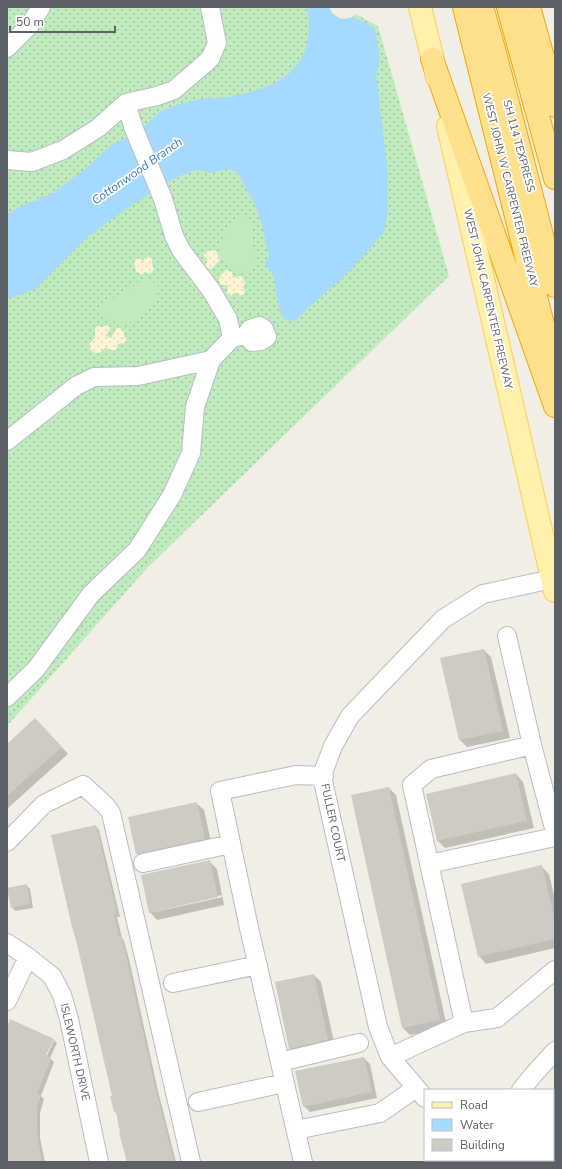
<svg xmlns="http://www.w3.org/2000/svg" width="562" height="1169" font-family="'Nunito Sans',sans-serif">
<defs>
<pattern id="grass-dots" width="8" height="8" patternUnits="userSpaceOnUse"><rect width="8" height="8" fill="#bfebbf"/><path d="M2 2h.1M6 6h.1" fill="none" stroke="#9ec29f" stroke-width="1.8" stroke-linecap="round"/></pattern>
<pattern id="sand-dots" width="8" height="8" patternUnits="userSpaceOnUse"><rect width="8" height="8" fill="#fef3d2"/><path d="M2 2h.1M6 6h.1" fill="none" stroke="#dcd3b7" stroke-width="1.8" stroke-linecap="round"/></pattern>
</defs>
<rect width="100%" height="100%" fill="#f1eee5"/>
<path fill="#fff6db" d="M555 1103V1162H522L523 1160H553V1107Z"/>
<path fill="url(#grass-dots)" d="M7 7H329C334 19 346 23 356 14L378 26 449 276 147 568 7 726Z"/>
<path fill="url(#sand-dots)" d="M210 250 216 251 220 260 211 269 206 267 207 259 204 256V254Z
M146 257H150L152 259V264L154 269 152 272 148 274 145 271 143 274H141L136 271 134 262 138 258 143 261Z
M226 270 232 272 233 278 240 276 242 277 245 283 243 287 245 293 240 296 237 293H234L231 296 227 293 228 285H221C216 277 222 275 226 270Z
M107 325 110 327 109 331 105 336 111 338 116 329 119 328 123 330 124 336 127 340 125 343 118 344 116 350H110L106 347 101 352 95 353 91 350 89 344 95 338V329L97 326 102 327Z"/>
<path fill="#bfebbf" d="M246 216C254 223 251 235 253 245 254 250 256 255 256 260 254 288 202 261 227 231 232 224 237 218 246 216Z
M143 279 153 281 158 285C159 293 157 298 152 305 147 313 140 319 131 322 122 325 86 319 101 304 106 299 115 299 121 295 129 291 135 284 143 279Z"/>
<path fill="#a6d9ff" d="M307 7H329C332 18 343 21 353 17L374 27C377 43 383 58 376 74L388 174V211L384 232 367 252 343 277 294 321 284 319 279 309 274 278 265 263 269 257 262 225 256 206 237 172 228 169 221 170 213 173 196 170 179 176 150 193 110 220 86 238 36 288 15 297 7 298V214L28 203 38 200 42 196H46L51 194C61 187 71 180 80 173 92 164 101 153 112 145 122 139 133 136 141 129 149 123 154 116 162 111 177 104 193 100 209 98 217 98 225 98 233 96 285 86 317 65 307 7Z"/>
<path fill="#0003" fill-rule="evenodd" d="M484 650 491 657 510 738 467 747 460 740Z
M42 726 68 754 7 809V745Z
M516 774 523 782 534 828 445 848 438 841 427 795Z
M389 788 396 795 447 1027 410 1035 403 1028Z
M196 803 204 810 212 846 144 861 137 853Z
M96 826 99 830 120 917H117L122 938 124 941 129 959 158 1091 176 1162H128L117 1114 115 1112Z
M209 861 217 869 224 905 157 920 150 912ZM222 895 223 897 154 912V910Z
M542 867 549 874 555 899V948L486 964 479 956Z
M26 885 30 889 33 908 15 911 12 907Z
M314 975 321 982 335 1047 297 1056 290 1049Z
M7 1029 45 1060 54 1040 57 1043 50 1058 54 1062 41 1096 44 1099 40 1113V1138L45 1162H7Z
M364 1058 370 1064 377 1098 310 1112 304 1106Z"/>
<path fill="#cecbc4" d="M484 649 503 731 459 740 440 658Z
M35 718 62 747 7 796V744Z
M516 773 527 821 437 841 426 794Z
M389 787 440 1020 402 1028 351 795Z
M197 802 205 839 136 854 128 817Z
M96 825 117 913 114 914 119 936H121L126 955 155 1086 174 1162H127L119 1133H120L116 1112H114L110 1096H112L107 1074 77 944 72 927 51 835Z
M210 860 218 897 149 913 141 875Z
M542 865 555 921V939L478 957 461 884Z
M27 884 30 904 11 908 7 888Z
M314 974 328 1040 289 1049 275 982Z
M10 1019 54 1039 46 1055 51 1058 37 1094 41 1095 37 1109V1133L42 1162H7V1027Z
M364 1057 372 1092 303 1107 295 1071Z"/>
<g fill="none" stroke-linecap="round" stroke-linejoin="round">
<defs>
<path id="minor" d="M7 48 30 25 41 7
M7 160 32 162 63 150 98 128 126 103 157 96 174 90 210 59 217 43 210 7
M232 338 246 335 250 329 259 326 264 329 267 337 261 341 252 342 246 335
M7 441 76 386 94 377 138 376 211 360 232 338 228 319 211 290 181 250 174 236 163 199 134 129 126 103
M507 636 532 745 555 832
M7 697 36 669 91 594 137 550 172 495 191 453 195 407 211 360
M7 842 44 804 83 785 106 806 111 813 191 1162
M143 863 231 844
M429 864 555 837
M7 943 28 957 52 976 62 995 69 1019 99 1162
M173 983 258 965
M7 1001 28 957
M464 1023 412 785 431 769 532 745
M390 1057 464 1023 497 1018 555 970
M280 1062 359 1043
M521 1090 534 1074 555 1051
M425 1098 390 1057 378 1027 323 781 324 770 333 746 350 716 443 619 483 594 552 579
M198 1102 284 1083
M296 1130 380 1113 416 1088
M303 1162 249 928 220 791 296 775 324 776
M475 1162 476 1160"/>
<path id="major" d="M420 7 437 77
M448 126 555 591"/>
<path id="highway" d="M464 7 555 373
M482 7 494 49 555 286
M508 7 555 178
M529 7 546 68 555 106
M432 59 555 406"/>
</defs>
<use href="#minor" stroke="#b9bdc2" stroke-width="20"/>
<use href="#major" stroke="#ffcc4f" stroke-width="24"/>
<use href="#highway" stroke="#f5a600" stroke-width="24"/>
<use href="#minor" stroke="#fff" stroke-width="18"/>
<use href="#major" stroke="#fff1ab" stroke-width="22"/>
<use href="#highway" stroke="#ffe18d" stroke-width="22"/>
</g>
<g text-anchor="middle" dominant-baseline="central" stroke-width="3.5" stroke-linejoin="round" paint-order="stroke">
<g font-size="11" fill="#5c6167" stroke="#fff">
<text transform="translate(519 146) rotate(75)">SH 114 TEXPRESS</text>
<text transform="translate(510 190) rotate(76)">WEST JOHN W CARPENTER FREEWAY</text>
<text transform="translate(488 299) rotate(77)">WEST JOHN CARPENTER FREEWAY</text>
<text transform="translate(333 823) rotate(78)">FULLER COURT</text>
<text transform="translate(75 1052) rotate(77)">ISLEWORTH DRIVE</text>
</g>
<g font-size="12" font-style="italic" fill="#3779be" stroke="#fff">
<text transform="translate(137 171) rotate(-35)">Cottonwood Branch</text>
</g>
</g>
<rect width="562" height="1169" fill="none" stroke="#5c6167" stroke-width="16"/>
<rect x="424" y="1089" width="130" height="72" fill="#ffffff" stroke="#bec0c2"/>
<rect x="432" y="1102" width="20" height="6" fill="#fff1ab" stroke="#bec0c2"/>
<text x="460" y="1109" font-size="12" fill="#5c6167">Road</text>
<rect x="432" y="1119" width="20" height="12" fill="#a6d9ff" stroke="#bec0c2"/>
<text x="460" y="1129" font-size="12" fill="#5c6167">Water</text>
<rect x="432" y="1139" width="20" height="12" fill="#cecbc4" stroke="#bec0c2"/>
<text x="460" y="1149" font-size="12" fill="#5c6167">Building</text>
<path d="M10 26v6h105v-6" fill="none" stroke="#5c6167" stroke-width="2"/>
<text x="16" y="26" font-size="12" fill="#5c6167" stroke="#ffffff" stroke-width="3" paint-order="stroke">50 m</text>
</svg>
